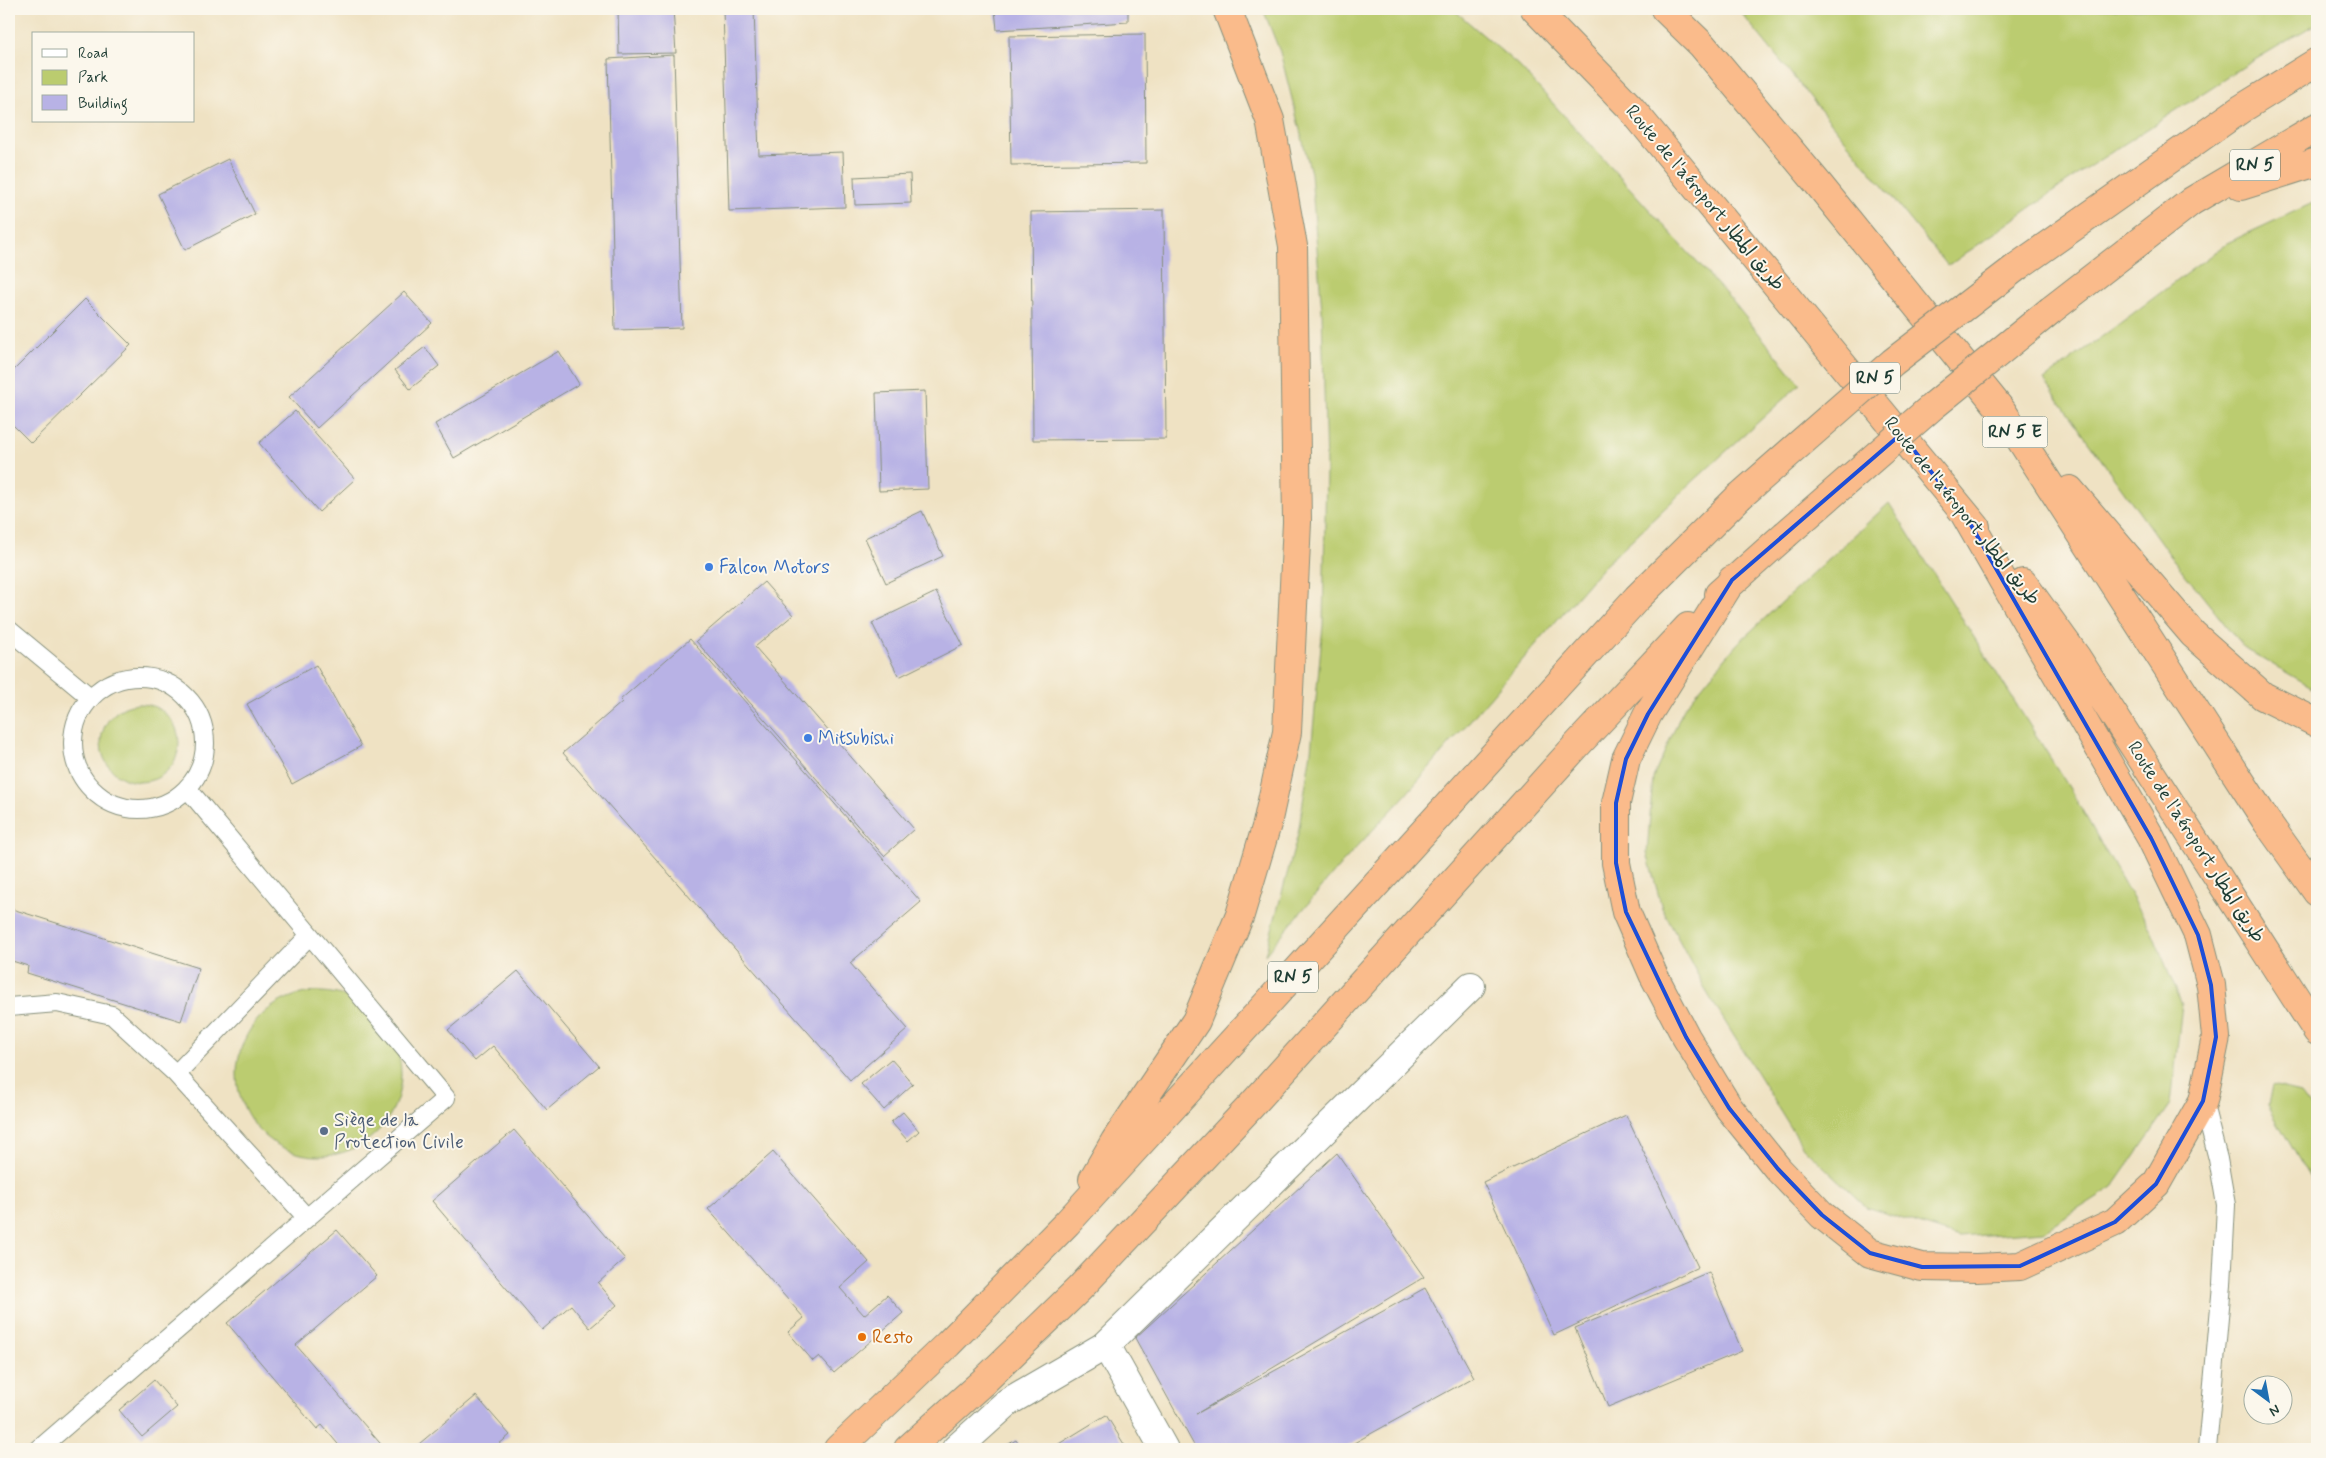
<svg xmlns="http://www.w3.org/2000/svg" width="2326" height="1458" font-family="Mynerve,'Playpen Sans Arabic',sans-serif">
<rect width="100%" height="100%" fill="#fbf7ec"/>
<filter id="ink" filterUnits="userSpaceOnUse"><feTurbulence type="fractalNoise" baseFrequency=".02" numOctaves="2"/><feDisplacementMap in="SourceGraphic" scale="10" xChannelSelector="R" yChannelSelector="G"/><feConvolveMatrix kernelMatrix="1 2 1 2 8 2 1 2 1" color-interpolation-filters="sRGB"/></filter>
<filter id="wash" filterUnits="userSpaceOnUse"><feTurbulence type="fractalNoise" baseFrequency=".0096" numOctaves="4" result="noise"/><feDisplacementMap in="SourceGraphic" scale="20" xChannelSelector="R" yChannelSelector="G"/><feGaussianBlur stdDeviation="1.12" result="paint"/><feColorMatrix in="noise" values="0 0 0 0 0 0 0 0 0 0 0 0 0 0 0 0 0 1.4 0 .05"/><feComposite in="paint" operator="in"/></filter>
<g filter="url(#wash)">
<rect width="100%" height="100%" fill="#efe2c3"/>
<path fill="#bbcc6f" stroke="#6d8452" d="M1263 9H1453L1519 66 1734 303 1800 384 1686 488 1602 568 1403 798 1342 863 1265 955 1298 834 1311 751 1323 625 1326 468 1322 311 1311 173 1280 52Z
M1738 9H2317V23L2243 67 2081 172 1948 266Z
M2317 201V690L2244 648 2172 558 2044 380 2227 243Z
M1889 503 2070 789 2151 930 2182 1004 2171 1104 2113 1187 2044 1231 1959 1237 1866 1207 1803 1147 1709 996 1662 908 1647 853 1653 778 1684 708 1737 644Z
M101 743a39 39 0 1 1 78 0a39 39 0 1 1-78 0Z
M237 1074a82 82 0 1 1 164 0a82 82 0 1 1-164 0Z
M2272 1086 2301 1093 2317 1114V1212L2315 1187 2268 1106Z"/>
<g id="blocks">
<path fill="#b8b2e5" d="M618 9H673L676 53 619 54Z
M723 9H754L759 155 843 152 845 207 729 211Z
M995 9H1128V22L997 30Z
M1145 34 1146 163 1011 165 1009 36Z
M674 55 682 328 615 330 608 59Z
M228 159 255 214 185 250 158 194Z
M910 174 911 203 855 205 854 177Z
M1164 210 1166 439 1033 440 1031 212Z
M404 292 432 323 317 428 289 397Z
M85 299 131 345 31 443 9 421V375Z
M425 347 439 366 410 389 395 370Z
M559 351 579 384 454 458 435 424Z
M925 391 928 489 879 491 876 393Z
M295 411 355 479 319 512 259 443Z
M922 511 943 556 886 583 865 538Z
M764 582 793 615 755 647 914 829 884 856 696 641Z
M936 592 963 645 899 677 872 623Z
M690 639 921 902 850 963 908 1029 850 1080 563 753 622 702 620 700Z
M316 665 361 746 292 784 247 704Z
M9 908 199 968 181 1021 27 973 28 966 9 960Z
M518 971 599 1066 547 1110 493 1046 475 1061 448 1030Z
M891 1059 913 1084 884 1110 861 1084Z
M903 1112 919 1131 908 1141 891 1122Z
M1626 1115 1698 1267 1554 1335 1483 1182Z
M514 1130 625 1259 598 1283 617 1305 590 1328 571 1305 542 1330 432 1201Z
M773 1152 869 1262 840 1288 864 1315 887 1295 903 1313 834 1373 819 1356 813 1361 788 1332 804 1318 708 1209Z
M1337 1153 1424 1277 1196 1414 1425 1288 1474 1377 1343 1449H1196L1135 1338Z
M337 1230 377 1276 296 1345 385 1449H342L322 1425 317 1429 227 1323Z
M1709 1272 1742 1351 1608 1407 1575 1328Z
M154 1380 177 1407 142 1437 119 1410Z
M476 1396 510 1435 493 1449H413Z
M1106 1415 1127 1449H1060L1057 1445Z
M1016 1440 1022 1449H1000Z
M1364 1443 1367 1449H1353Z"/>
</g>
</g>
<g filter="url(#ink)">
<use href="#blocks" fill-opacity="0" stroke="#87907c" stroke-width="1"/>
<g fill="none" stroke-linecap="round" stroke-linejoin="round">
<defs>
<path id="lane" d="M9 630 91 698
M73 743a66 66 0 1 1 132 0a66 66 0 1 1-132 0Z
M9 1007 57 1003 112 1015 176 1074 307 1218
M176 1074 310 935
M2203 1101 2218 1159 2226 1205 2222 1285 2207 1449
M39 1449 446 1098 187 788"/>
<path id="street" d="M1106 1345 1164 1449
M956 1449 1008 1402 1106 1345 1471 986"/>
<path id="highway" d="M1535 9 1630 107 1976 527
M1665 9 1702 45 1820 186 2002 411 2267 822 2317 892
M2241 186 2317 162
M2018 266 2241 109 2317 62
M2051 310 2192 201 2317 127
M2070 490 2193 634 2263 696 2317 723
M1732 580 1648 714 1626 759 1616 803V863L1626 912 1653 974 1686 1037 1729 1108 1778 1169 1822 1215 1870 1253 1922 1267 1976 1268 2020 1266 2115 1222 2156 1184 2203 1101 2216 1037 2211 985 2198 935 2151 838 1964 513
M2023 583 2077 658 2317 1031
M1719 594 1785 535
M1093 1179 1115 1141 1196 1021 1240 915 1267 824 1287 732 1297 522 1293 246 1270 120 1227 9
M838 1449 948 1344 1067 1223 1637 598 1739 497
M908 1449 984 1381 1079 1289 1251 1106 1577 745 1688 627"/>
</defs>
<use href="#lane" stroke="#87907c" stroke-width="20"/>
<use href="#street" stroke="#87907c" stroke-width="30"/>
<use href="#highway" stroke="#87907c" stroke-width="30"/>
<use href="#lane" stroke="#fff" stroke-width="18"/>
<use href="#street" stroke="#fff" stroke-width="28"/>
<use href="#highway" stroke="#fabb8b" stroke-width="28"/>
<defs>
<path id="highway-bridge" d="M1739 497 1893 362 2018 266
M1785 535 1933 406 2051 310"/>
</defs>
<use href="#highway-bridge" stroke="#87907c" stroke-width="30" stroke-linecap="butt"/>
<use href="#highway-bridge" stroke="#fabb8b" stroke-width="28"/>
</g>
</g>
<path fill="none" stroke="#1d4ed8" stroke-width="4" stroke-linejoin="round" d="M1901 434 1964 513 2151 838 2198 935 2211 985 2216 1037 2203 1101 2156 1184 2115 1222 2020 1266 1922 1267 1870 1253 1822 1215 1778 1169 1729 1108 1686 1037 1626 912 1616 863V803L1626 759 1648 714 1732 580Z"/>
<g fill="#3f7fe0" stroke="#fbf7ec" stroke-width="2">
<circle cx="709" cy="567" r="5"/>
<circle cx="808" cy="738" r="5"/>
</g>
<circle fill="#5c6f8a" stroke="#fbf7ec" stroke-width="2" cx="324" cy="1131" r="5"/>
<circle fill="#e8710a" stroke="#fbf7ec" stroke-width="2" cx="862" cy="1337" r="5"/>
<g text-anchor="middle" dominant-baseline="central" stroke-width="4" stroke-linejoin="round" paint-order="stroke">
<g fill="#fbf7ec" stroke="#61756b" stroke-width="1">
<rect x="2230" y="149.5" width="50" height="31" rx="4"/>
<rect x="1850" y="362.5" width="50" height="31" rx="4"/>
<rect x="1982.5" y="416.5" width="65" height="31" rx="4"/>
<rect x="1268" y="961.5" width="50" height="31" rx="4"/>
</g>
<g font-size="18" font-weight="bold" fill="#1f3d34">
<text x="2255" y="165">RN 5</text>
<text x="1875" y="378">RN 5</text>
<text x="2015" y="432">RN 5 E</text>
<text x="1293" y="977">RN 5</text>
</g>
<g font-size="19" fill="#1f3d34" stroke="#fbf7ec">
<text transform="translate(1705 198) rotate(50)">Route de l'aéroport طريق المطار</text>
<text transform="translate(1962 511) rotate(51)">Route de l'aéroport طريق المطار</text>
<text transform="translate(2196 842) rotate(57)">Route de l'aéroport طريق المطار</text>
</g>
<g font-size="19" fill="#366cbe" stroke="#fbf7ec" text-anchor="start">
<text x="719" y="567">Falcon Motors</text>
<text x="818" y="738">Mitsubishi</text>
</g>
<g font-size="19" fill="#4e5e75" stroke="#fbf7ec" text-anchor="start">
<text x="334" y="1120">Siège de la<tspan x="334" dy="22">Protection Civile</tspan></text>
</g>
<g font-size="19" fill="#c56008" stroke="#fbf7ec" text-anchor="start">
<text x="872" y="1337">Resto</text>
</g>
</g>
<rect width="2326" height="1458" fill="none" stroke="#fbf7ec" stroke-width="30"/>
<rect x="32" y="32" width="162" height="90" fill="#fbf7ec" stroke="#a3ada2"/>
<rect x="42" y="49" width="25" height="8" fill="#ffffff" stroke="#a3ada2"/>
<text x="78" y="58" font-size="15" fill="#1f3d34">Road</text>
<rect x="42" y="70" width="25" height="15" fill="#bbcc6f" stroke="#a3ada2"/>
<text x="78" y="82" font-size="15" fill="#1f3d34">Park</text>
<rect x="42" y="95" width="25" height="15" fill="#b8b2e5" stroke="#a3ada2"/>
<text x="78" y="108" font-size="15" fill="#1f3d34">Building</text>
<g transform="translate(2268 1400) rotate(148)"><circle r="24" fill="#fbf7ec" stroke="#a3ada2"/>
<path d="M0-4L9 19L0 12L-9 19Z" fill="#1f6fb2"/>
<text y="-8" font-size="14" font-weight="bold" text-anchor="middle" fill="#1f3d34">N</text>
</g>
</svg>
